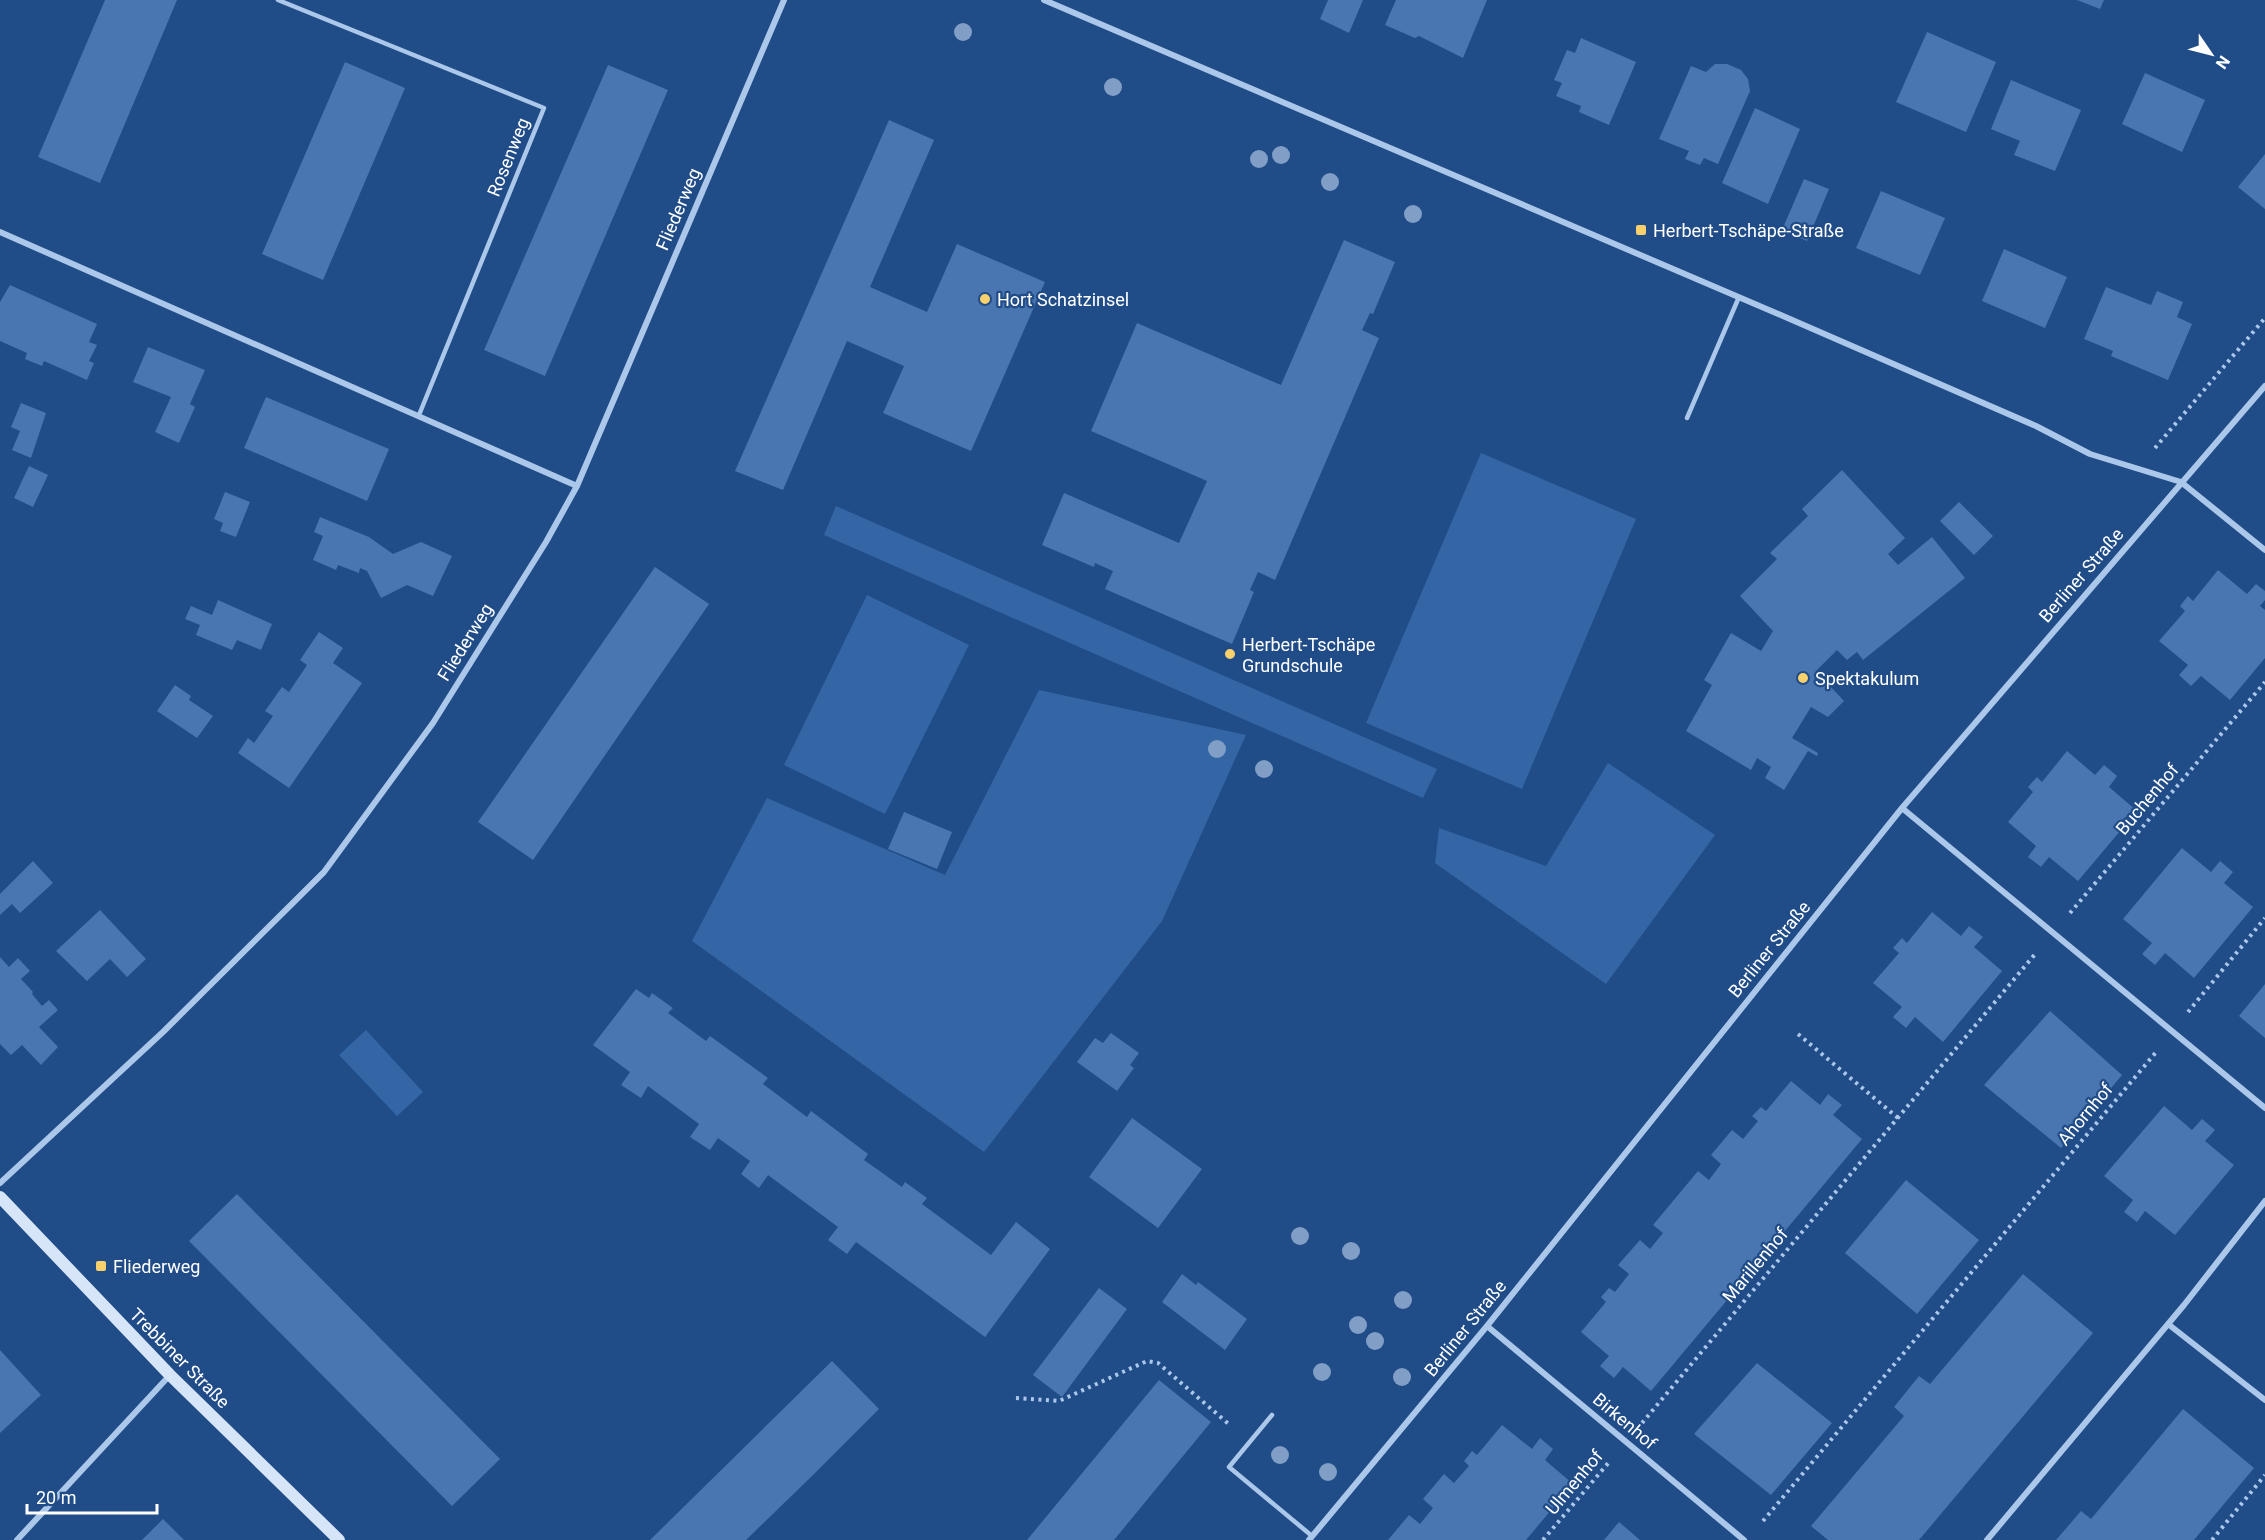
<svg xmlns="http://www.w3.org/2000/svg" width="2265" height="1540" font-family="Roboto,sans-serif">
<rect width="100%" height="100%" fill="#204c88"/>
<path fill="#3466a6" d="M1481 453 1636 519 1522 789 1366 723Z
M836 506 1437 769 1423 798 824 535Z
M867 595 969 645 885 814 784 765Z
M1039 690 1246 735 1162 921 984 1152 692 941 767 798 945 875Z
M1608 763 1715 835 1606 984 1435 863 1439 828 1546 866Z
M366 1030 423 1092 397 1116 339 1055Z"/>
<path fill="#4976b1" d="M105 0H177L100 183 38 157Z
M1328 0H1363L1349 33 1320 19Z
M1396 0H1487L1463 58 1419 36 1415 38 1385 25Z
M2077 0H2104L2100 9Z
M1927 32 1996 62 1966 132 1896 102Z
M1581 38 1636 62 1609 125 1579 112 1581 106 1556 96 1562 83 1554 80 1567 50 1575 53Z
M345 62 405 88 323 280 262 254Z
M1715 64H1727L1741 70 1748 79 1750 91 1718 164 1704 158 1700 165 1685 159 1689 151 1659 139 1691 66 1706 72Z
M608 65 668 90 545 376 484 350Z
M2145 73 2205 100 2182 152 2122 124Z
M2011 80 2081 110 2055 171 2014 155 2020 141 1991 129Z
M1755 108 1800 129 1768 204 1722 183Z
M889 120 934 140 870 287 927 312 957 244 1045 282 971 451 883 413 904 366 847 341 783 490 735 471Z
M2265 154V209L2238 187Z
M1804 179 1829 189 1807 241 1782 230Z
M1881 191 1945 218 1920 275 1856 248Z
M1344 240 1395 262 1373 314 1370 313 1362 330 1379 338 1275 580 1258 572 1250 590 1254 592 1232 644 1105 589 1113 571 1095 563 1094 567 1042 545 1064 493 1179 543 1207 481 1091 431 1137 323 1281 385Z
M2004 249 2067 277 2045 328 1982 301Z
M10 285 97 324 89 342 97 345 89 361 94 363 87 380 44 361 42 366 25 359 27 353 0 341V302Z
M2106 287 2151 305 2157 291 2183 302 2177 317 2192 324 2168 380 2111 356 2113 351 2084 339Z
M148 347 205 370 190 404 195 407 179 443 155 432 171 397 133 382Z
M266 397 389 449 367 501 244 448Z
M21 403 46 413 31 458 12 450 20 431 11 427Z
M29 466 48 475 33 507 14 498Z
M1842 470 1905 538 1888 554 1898 565 1932 537 1965 578 1863 660 1857 652 1847 660 1837 650 1816 671 1844 701 1828 717 1811 707 1792 738 1818 753 1817 756 1808 751 1784 790 1765 778 1771 767 1757 758 1751 770 1686 731 1712 685 1704 680 1731 633 1761 651 1773 631 1740 596 1777 559 1770 553 1808 516 1802 509Z
M225 492 250 502 236 537 220 531 223 523 214 519Z
M1959 502 1993 536 1974 555 1940 521Z
M320 517 369 537 393 554 421 542 452 556 433 596 407 585 381 598 367 571 360 568 359 573 338 565 336 570 313 560 323 536 314 532Z
M655 567 709 604 533 860 478 822Z
M2218 570 2247 594 2256 584 2265 591V600L2260 606 2265 610V658L2230 700 2201 676 2191 686 2179 675 2188 665 2159 641 2185 611 2180 606 2188 596 2193 601Z
M218 600 272 624 261 650 237 640 232 650 196 635 200 625 185 619 191 606 212 615Z
M319 632 343 648 333 663 362 683 289 788 238 753 248 738 254 743 273 716 265 711 282 687 289 692 307 665 300 660Z
M175 685 191 696 189 700 213 716 197 738 157 711Z
M2067 751 2095 775 2104 765 2117 776 2109 787 2137 811 2078 881 2049 857 2041 867 2028 857 2036 846 2008 822 2033 792 2028 787 2037 777 2042 782Z
M904 812 952 832 937 869 888 849Z
M2182 848 2211 872 2220 861 2233 872 2224 883 2253 907 2194 978 2165 953 2155 965 2142 954 2152 943 2123 919Z
M33 861 53 883 20 913 12 904 0 915V894Z
M100 910 146 959 127 977 110 959 87 981 56 951Z
M1932 912 1961 936 1969 926 1983 937 1974 947 2002 971 1943 1042 1915 1017 1906 1028 1893 1017 1902 1007 1873 983 1899 953 1893 948 1902 938 1907 943Z
M0 957 9 967 18 958 30 971 21 979 33 992 32 994 42 1006 49 1000 58 1010 39 1027 58 1047 41 1065 22 1045 11 1055 0 1044Z
M2265 984V1038L2239 1016Z
M636 989 649 998 652 993 673 1008 668 1013 706 1041 710 1036 768 1078 763 1084 807 1117 811 1111 868 1154 864 1160 902 1187 905 1182 927 1198 922 1204 991 1255 1016 1222 1050 1249 985 1337 856 1242 847 1254 828 1240 838 1227 768 1175 759 1188 741 1174 750 1161 718 1138 710 1150 690 1137 699 1124 648 1086 641 1098 621 1085 630 1072 593 1045Z
M2050 1011 2122 1075 2061 1148 1984 1085Z
M1111 1033 1139 1053 1130 1065 1134 1068 1117 1091 1077 1062 1095 1038 1103 1043Z
M1791 1081 1820 1105 1828 1094 1842 1105 1833 1115 1862 1139 1651 1391 1623 1367 1614 1378 1600 1366 1609 1356 1581 1332 1606 1302 1601 1297 1609 1288 1615 1292 1629 1274 1618 1265 1640 1240 1650 1249 1663 1233 1653 1225 1698 1171 1709 1180 1721 1164 1711 1155 1732 1130 1743 1139 1758 1121 1752 1116 1761 1107 1766 1111Z
M2164 1106 2192 1130 2202 1119 2215 1130 2205 1141 2234 1165 2175 1235 2145 1211 2137 1222 2124 1212 2133 1200 2104 1176Z
M1132 1118 1202 1169 1158 1228 1089 1177Z
M1906 1180 1979 1240 1917 1314 1845 1253Z
M237 1194 500 1459 452 1506 189 1241Z
M1182 1274 1196 1285 1198 1282 1247 1319 1225 1350 1162 1302Z
M2023 1274 2093 1333 1919 1540H1828L1811 1526 1904 1416 1894 1407 1919 1376 1930 1384Z
M1099 1288 1127 1309 1062 1397 1033 1375Z
M0 1350 41 1395 0 1433Z
M832 1361 879 1409 813 1475 746 1540H650Z
M1757 1363 1832 1423 1771 1495 1694 1434Z
M1159 1380 1211 1422 1114 1540H1027Z
M2183 1409 2254 1468 2194 1540H2056L2081 1511 2091 1519Z
M1502 1425 1532 1449 1540 1438 1553 1449 1545 1460 1573 1484 1526 1540H1388L1409 1515 1420 1524 1433 1508 1423 1499 1444 1474 1454 1483 1469 1466 1464 1461 1472 1451 1477 1455Z
M163 1519 184 1540H142Z
M1619 1522 1640 1540H1604Z"/>
<g fill="none" stroke-linecap="round" stroke-linejoin="round">
<path stroke="#abc7ea" stroke-width="4" stroke-dasharray="3 4.5" stroke-linecap="butt" d="M2155 448 2265 318
M2070 913 2265 682
M2188 1012 2265 918
M1798 1034 1898 1118
M1016 1398 1059 1401 1147 1361 1158 1363 1231 1426
M1642 1423 2036 953
M1763 1521 2157 1051
M1543 1540 1610 1461
M2212 1540 2265 1475"/>
<path stroke="#abc7ea" stroke-width="4.5" d="M278 0 544 108 419 415
M1687 418 1739 297
M1272 1415 1229 1467 1312 1536"/>
<path stroke="#abc7ea" stroke-width="6" d="M1044 0 1783 316 2036 426 2090 454 2181 482 2265 550
M0 232 577 486
M1902 808 2265 1108
M0 1183 163 1032 324 872 433 723 546 542 577 486 784 0
M2168 1324 2265 1400
M1487 1326 1744 1540
M17 1540 170 1375
M1309 1540 1487 1326 1902 808 2265 386
M1987 1540 2184 1305 2265 1201"/>
<path stroke="#d6e5f8" stroke-width="12" d="M0 1197 170 1375 339 1540"/>
</g>
<g fill="#819ec6">
<circle cx="963" cy="32" r="9"/>
<circle cx="1113" cy="87" r="9"/>
<circle cx="1281" cy="155" r="9"/>
<circle cx="1259" cy="159" r="9"/>
<circle cx="1330" cy="182" r="9"/>
<circle cx="1413" cy="214" r="9"/>
<circle cx="1217" cy="749" r="9"/>
<circle cx="1264" cy="769" r="9"/>
<circle cx="1300" cy="1236" r="9"/>
<circle cx="1351" cy="1251" r="9"/>
<circle cx="1403" cy="1300" r="9"/>
<circle cx="1358" cy="1325" r="9"/>
<circle cx="1375" cy="1341" r="9"/>
<circle cx="1322" cy="1372" r="9"/>
<circle cx="1402" cy="1377" r="9"/>
<circle cx="1280" cy="1455" r="9"/>
<circle cx="1328" cy="1472" r="9"/>
</g>
<g fill="#f8d16c" stroke="#204c88" stroke-width="2">
<rect x="1635" y="224" width="12" height="12" rx="3"/>
<circle cx="985" cy="299" r="6"/>
<circle cx="1230" cy="654" r="6"/>
<circle cx="1803" cy="678" r="6"/>
<rect x="95" y="1260" width="12" height="12" rx="3"/>
</g>
<g text-anchor="middle" dominant-baseline="central" stroke-width="4.5" stroke-linejoin="round" paint-order="stroke">
<g font-size="18" fill="#fff" stroke="#204c88">
<text transform="translate(508 157) rotate(-68)">Rosenweg</text>
<text transform="translate(678 209) rotate(-67)">Fliederweg</text>
<text transform="translate(2081 575) rotate(-49)">Berliner Straße</text>
<text transform="translate(465 642) rotate(-58)">Fliederweg</text>
<text transform="translate(2147 799) rotate(-50)">Buchenhof</text>
<text transform="translate(1769 949) rotate(-51)">Berliner Straße</text>
<text transform="translate(2085 1114) rotate(-50)">Ahornhof</text>
<text transform="translate(1755 1265) rotate(-50)">Marillenhof</text>
<text transform="translate(1465 1328) rotate(-51)">Berliner Straße</text>
<text transform="translate(180 1358) rotate(45)">Trebbiner Straße</text>
<text transform="translate(1625 1421) rotate(40)">Birkenhof</text>
<text transform="translate(1574 1482) rotate(-50)">Ulmenhof</text>
</g>
<g font-size="18" fill="#fff" stroke="#204c88" text-anchor="start">
<text x="1653" y="230">Herbert-Tschäpe-Straße</text>
<text x="997" y="299">Hort Schatzinsel</text>
<text x="1242" y="644">Herbert-Tschäpe<tspan x="1242" dy="21">Grundschule</tspan></text>
<text x="1815" y="678">Spektakulum</text>
<text x="113" y="1266">Fliederweg</text>
</g>
</g>
<g transform="translate(2211 54) rotate(125)" stroke="#204c88" stroke-width="4.5" paint-order="stroke">
<path d="M0-4.5L10 22L0 15L-10 22Z" fill="#ffffff"/>
<text y="-9" font-size="16" font-weight="bold" text-anchor="middle" fill="#ffffff">N</text>
</g>
<path d="M27 1504v9h130v-9" fill="none" stroke="#ffffff" stroke-width="3"/>
<text x="36" y="1504" font-size="18" fill="#ffffff" stroke="#204c88" stroke-width="4.5" paint-order="stroke">20 m</text>
</svg>
